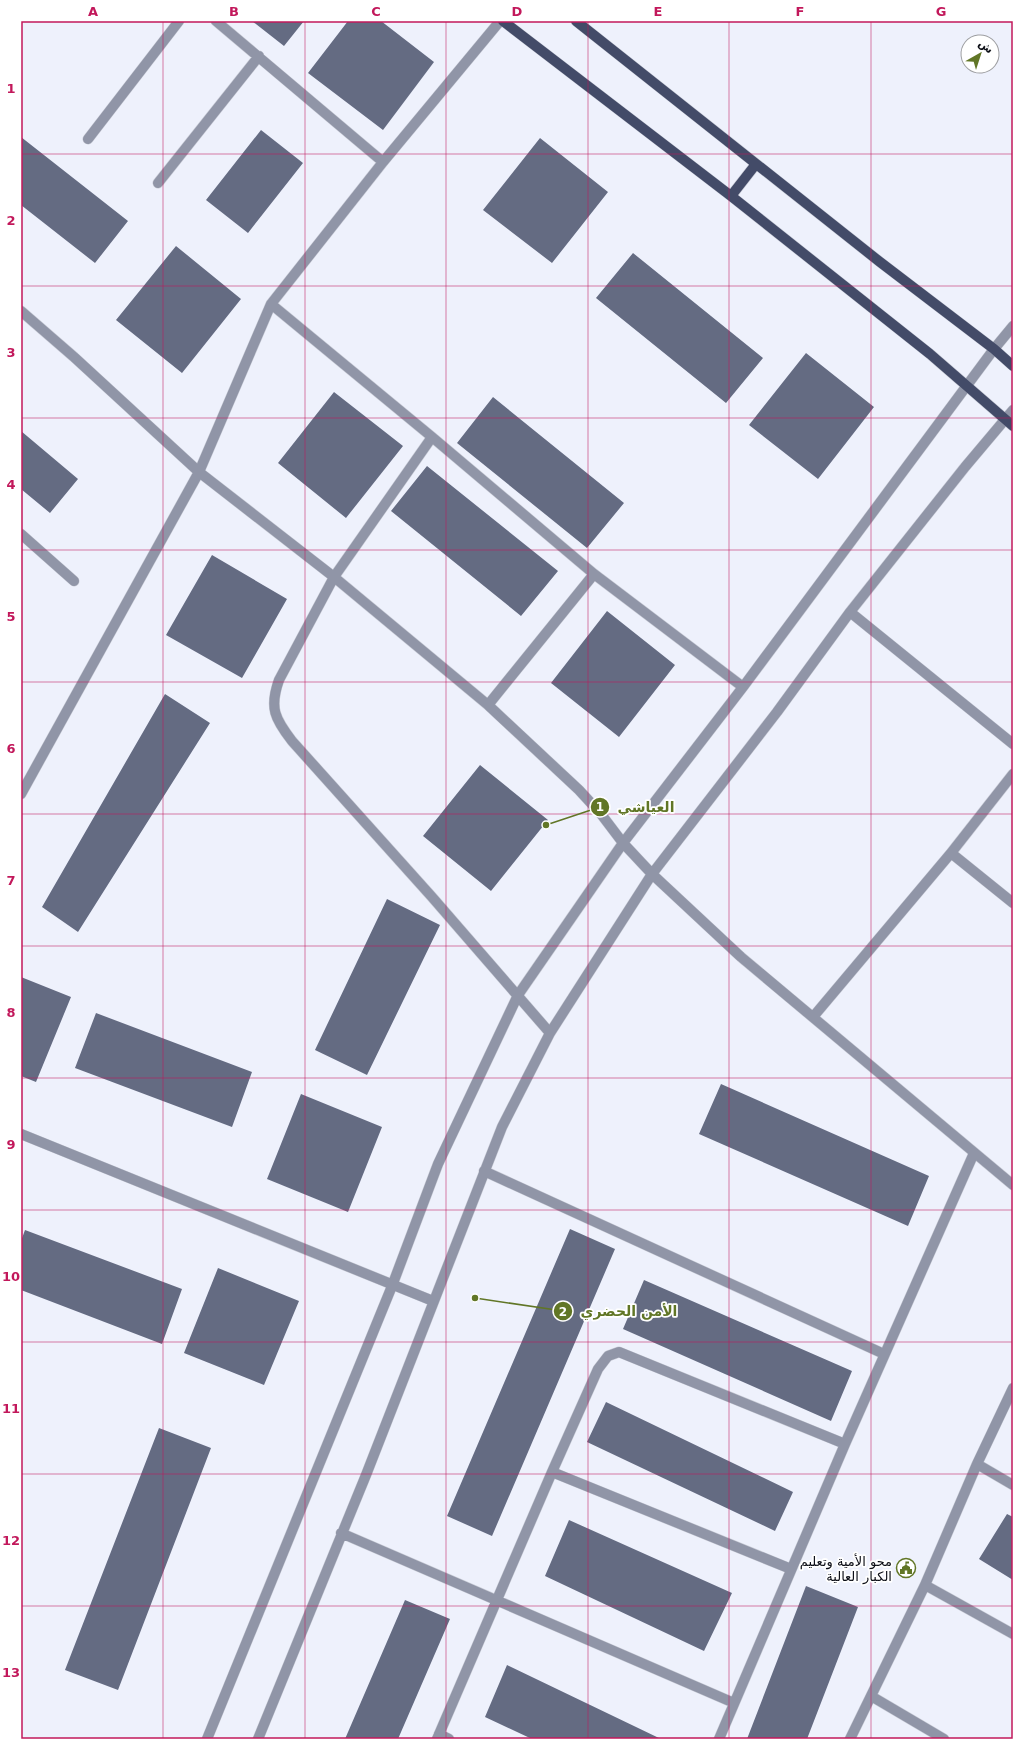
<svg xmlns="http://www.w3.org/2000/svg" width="1034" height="1760" font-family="'DejaVu Sans','Noto Sans Arabic',sans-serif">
<rect width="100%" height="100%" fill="#eef1fc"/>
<path fill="#646b82" d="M252 21H304L284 46Z
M348 21H381L434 62 383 130 308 73Z
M261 130 303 163 248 233 206 200Z
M21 137 128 221 95 263 21 205Z
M540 138 608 192 552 263 483 210Z
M176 246 241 299 182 373 116 320Z
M633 253 763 358 726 403 596 298Z
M806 353 874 407 818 479 749 425Z
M334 392 403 446 346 518 278 463Z
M493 397 624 503 587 548 457 443Z
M21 431 78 479 50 513 21 489Z
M427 466 558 571 521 616 391 511Z
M212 555 287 599 242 678 166 635Z
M607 611 675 665 619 737 551 683Z
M165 694 210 723 78 932 42 907Z
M480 765 548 820 491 891 423 836Z
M387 899 440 925 367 1075 315 1050Z
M21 977 71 997 36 1082 21 1076Z
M96 1013 252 1072 232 1127 75 1068Z
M721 1084 929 1176 908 1226 699 1134Z
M301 1094 382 1127 348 1212 267 1179Z
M570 1229 615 1249 492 1536 447 1516Z
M25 1230 182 1289 162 1344 21 1290V1241Z
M218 1268 299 1301 264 1385 184 1353Z
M644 1280 852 1371 831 1421 623 1329Z
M606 1402 793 1492 775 1531 587 1442Z
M159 1428 211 1448 118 1690 65 1670Z
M1007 1514 1013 1517V1580L979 1559Z
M569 1520 732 1593 704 1651 545 1576Z
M806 1586 858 1607 807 1739H747Z
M405 1600 450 1619 398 1739H345Z
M507 1665 661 1739H532L485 1717Z"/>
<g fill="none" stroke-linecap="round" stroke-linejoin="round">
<defs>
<path id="minor" d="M216 21 383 162
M88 139 179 21
M158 183 259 56
M271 304 432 437 594 574 743 687
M21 311 74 357 199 472 334 577 488 705 579 790 601 814 623 843 652 874 741 957 1013 1185
M432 437 334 577 279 680C269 708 275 719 292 741L432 897 550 1033
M21 534 74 581
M850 612 1013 744
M488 705 594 574
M21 794 199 472 271 304 383 162 500 21
M951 853 1013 903
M813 1017 951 853 1013 774
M21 1134 433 1301
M484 1171 884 1354
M977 1464 1013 1485
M552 1472 791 1569
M341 1533 734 1703
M925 1585 1013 1634
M871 1696 944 1739
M439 1734 449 1739
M207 1739 392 1286 438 1164 518 995 623 843 743 687 994 349 1013 326
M258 1739 366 1475 502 1127 550 1033 652 874 777 712 850 612 965 467 1013 410
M437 1739 552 1472 598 1369 608 1356 619 1352 845 1444
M719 1739 845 1444 974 1153
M850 1739 925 1585 977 1464 1013 1388"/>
<path id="major" d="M503 21 731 196 930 354 1013 426
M576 21 880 262 994 349 1013 366
M731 196 756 164"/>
</defs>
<use href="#minor" stroke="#cacdd7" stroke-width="11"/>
<use href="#major" stroke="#cacdd7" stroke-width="11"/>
<use href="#minor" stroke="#9095a7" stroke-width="10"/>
<use href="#major" stroke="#434b68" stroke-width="10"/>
</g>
<path fill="none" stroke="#c2185b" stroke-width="1" stroke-opacity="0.55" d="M163 21V1739M305 21V1739M446 21V1739M588 21V1739M729 21V1739M871 21V1739M21 154H1013M21 286H1013M21 418H1013M21 550H1013M21 682H1013M21 814H1013M21 946H1013M21 1078H1013M21 1210H1013M21 1342H1013M21 1474H1013M21 1606H1013"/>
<defs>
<symbol id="civic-ring" viewBox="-11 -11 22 22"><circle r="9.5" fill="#fff" stroke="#617626" stroke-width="1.5"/><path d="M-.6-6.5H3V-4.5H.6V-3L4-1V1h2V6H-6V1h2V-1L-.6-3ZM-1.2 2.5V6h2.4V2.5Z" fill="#617626"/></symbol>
</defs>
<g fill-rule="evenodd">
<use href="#civic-ring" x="895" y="1557" width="22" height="22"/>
</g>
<g text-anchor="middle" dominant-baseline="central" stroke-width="3.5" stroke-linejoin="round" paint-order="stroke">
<g font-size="13" fill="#0b0d15" stroke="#fff" text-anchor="end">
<text x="892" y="1561">محو الأمية وتعليم<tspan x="892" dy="15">الكبار العالية</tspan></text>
</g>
</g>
<path fill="none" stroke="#617626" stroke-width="1.5" d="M546 825L600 807M475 1298L563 1311"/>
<g fill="#617626" stroke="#fff" stroke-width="1.5">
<circle cx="546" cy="825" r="4"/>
<circle cx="475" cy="1298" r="4"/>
<circle cx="600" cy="807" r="10"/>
<circle cx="563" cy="1311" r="10"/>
</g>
<g font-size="12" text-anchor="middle" font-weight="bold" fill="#fff">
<text x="600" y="811">1</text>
<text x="563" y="1316">2</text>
</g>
<g font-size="14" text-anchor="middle" font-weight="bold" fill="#617626" stroke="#fff" stroke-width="3.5" stroke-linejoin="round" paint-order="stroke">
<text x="646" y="812">العياشي</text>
<text x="629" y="1316">الأمن الحضري</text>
</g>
<rect width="1034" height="1760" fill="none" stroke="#ffffff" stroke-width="44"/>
<g transform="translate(980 54) rotate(39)"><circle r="19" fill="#ffffff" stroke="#9d9ea1"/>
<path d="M0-3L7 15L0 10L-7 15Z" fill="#617626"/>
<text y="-6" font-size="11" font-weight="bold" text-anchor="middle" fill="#0b0d15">ش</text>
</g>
<rect x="22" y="22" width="990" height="1716" fill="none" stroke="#c2185b" stroke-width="1.5"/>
<g font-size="13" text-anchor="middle" font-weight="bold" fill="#c2185b">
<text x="93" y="16">A</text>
<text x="234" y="16">B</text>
<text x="376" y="16">C</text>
<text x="517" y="16">D</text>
<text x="658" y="16">E</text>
<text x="800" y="16">F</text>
<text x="941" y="16">G</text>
<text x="11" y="93">1</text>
<text x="11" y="225">2</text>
<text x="11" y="357">3</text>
<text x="11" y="489">4</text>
<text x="11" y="621">5</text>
<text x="11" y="753">6</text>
<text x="11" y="885">7</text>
<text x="11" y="1017">8</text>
<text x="11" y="1149">9</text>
<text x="11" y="1281">10</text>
<text x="11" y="1413">11</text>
<text x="11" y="1545">12</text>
<text x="11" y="1677">13</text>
</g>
</svg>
